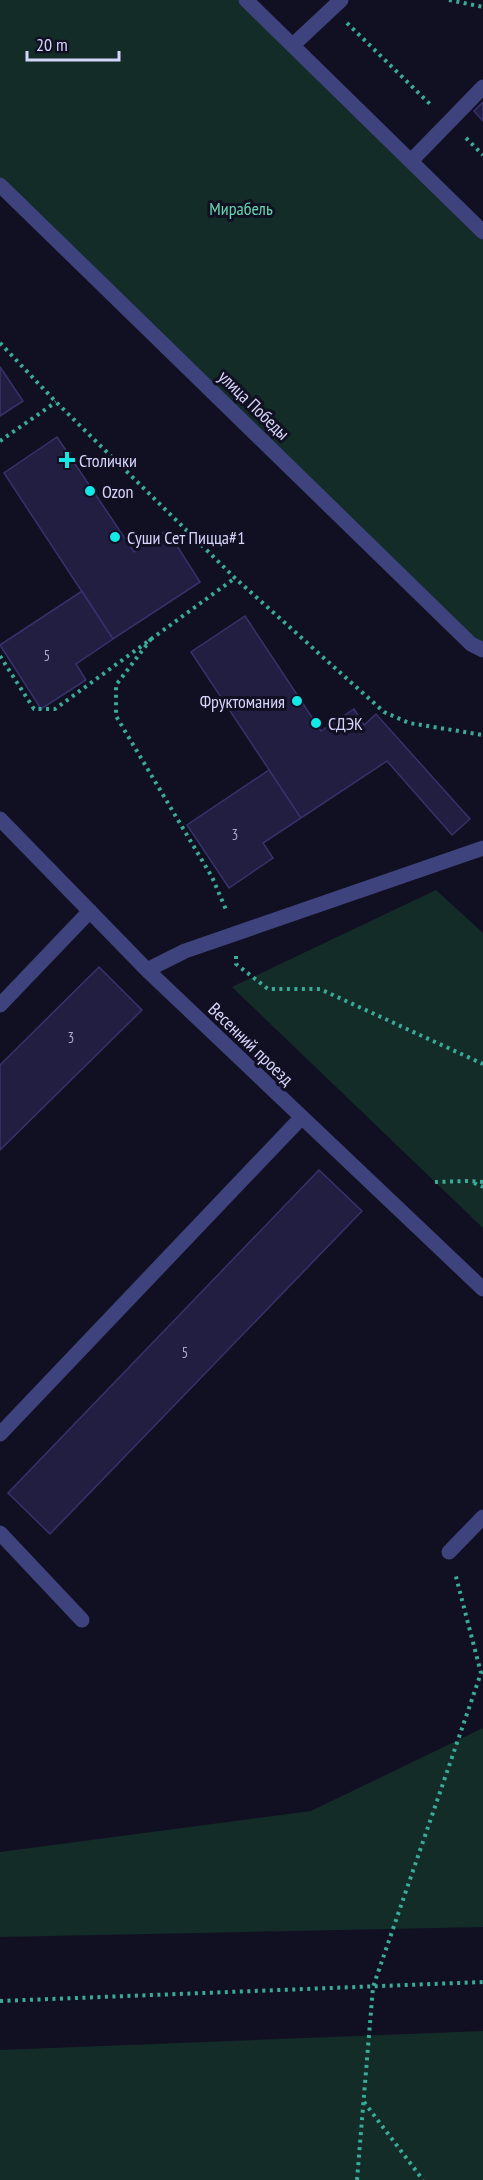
<svg xmlns="http://www.w3.org/2000/svg" width="483" height="2180" font-family="'PT Sans Narrow',sans-serif">
<rect width="100%" height="100%" fill="#111022"/>
<path fill="#132c28" d="M0 0H246L483 232V650L0 185Z
M436 890 483 933V1228L232 987Z
M483 1728V1927L0 1937V1852L311 1811Z
M483 2031V2180H0V2050Z"/>
<path fill="#211e42" stroke="#37326c" stroke-width="1.5" d="M483 102V121L474 111Z
M0 367 23 401 0 416Z
M57 437 134 552 167 530 200 582 113 639 4 473Z
M82 591 113 639 76 664 86 680 41 709 0 645Z
M245 616 321 731 354 709 364 725 376 714 470 819 452 835 387 761 301 818 191 652Z
M269 770 301 818 263 843 273 858 229 888 187 825Z
M99 967 142 1010 0 1150V1065Z
M319 1170 362 1211 50 1534 8 1493Z"/>
<g fill="none" stroke-linecap="round" stroke-linejoin="round">
<path stroke="#39ab98" stroke-width="4" stroke-dasharray="3 4.5" stroke-linecap="butt" d="M449 0 483 7
M347 23 432 106
M466 138 483 155
M0 343 56 402 235 578 384 712 409 723 483 735
M0 441 56 402
M151 639 116 685V716L212 877 227 912
M0 656 34 709H55L235 578
M236 956V964L268 989H320L483 1064
M435 1182 468 1181 483 1182
M474 1183 483 1187
M0 2001 483 1982
M364 2102 423 2180
M357 2180 373 1987 481 1673 455 1573"/>
<path stroke="#3f437d" stroke-width="15" d="M246 0 483 232
M293 45 341 0
M411 161 483 87
M0 185 471 644 483 650
M0 819 147 970 483 1289
M147 970 185 951 483 848
M0 1005 90 911
M0 1434 301 1118
M0 1533 82 1620
M449 1552 483 1517"/>
</g>
<g fill="#14e8e6" stroke="#111022" stroke-width="2">
<path d="M64 451h6v6h6v6h-6v6h-6v-6h-6v-6h6z"/>
<circle cx="90" cy="491" r="6"/>
<circle cx="115" cy="537" r="6"/>
<circle cx="297" cy="701" r="6"/>
<circle cx="316" cy="723" r="6"/>
</g>
<g text-anchor="middle" dominant-baseline="central" stroke-width="6" stroke-linejoin="round" paint-order="stroke">
<g font-size="15" fill="#a8a7cd">
<text x="47" y="655">5</text>
<text x="235" y="834">3</text>
<text x="71" y="1037">3</text>
<text x="185" y="1352">5</text>
</g>
<g font-size="18" fill="#67d5ae" stroke="#111022">
<text x="241" y="208">Мирабель</text>
</g>
<g font-size="18" fill="#d5d5fb" stroke="#111022">
<text transform="translate(254 405) rotate(44)">улица Победы</text>
<text transform="translate(251 1044) rotate(44)">Весенний проезд</text>
</g>
<g font-size="18" fill="#d5d5fb" stroke="#111022" text-anchor="start">
<text x="79" y="460">Столички</text>
<text x="102" y="491">Ozon</text>
<text x="127" y="537">Суши Сет Пицца#1</text>
<text x="285" y="701" text-anchor="end">Фруктомания</text>
<text x="328" y="723">СДЭК</text>
</g>
</g>
<path d="M27 51v9h92v-9" fill="none" stroke="#d5d5fb" stroke-width="3"/>
<text x="36" y="51" font-size="18" fill="#d5d5fb" stroke="#111022" stroke-width="4.5" paint-order="stroke">20 m</text>
</svg>
